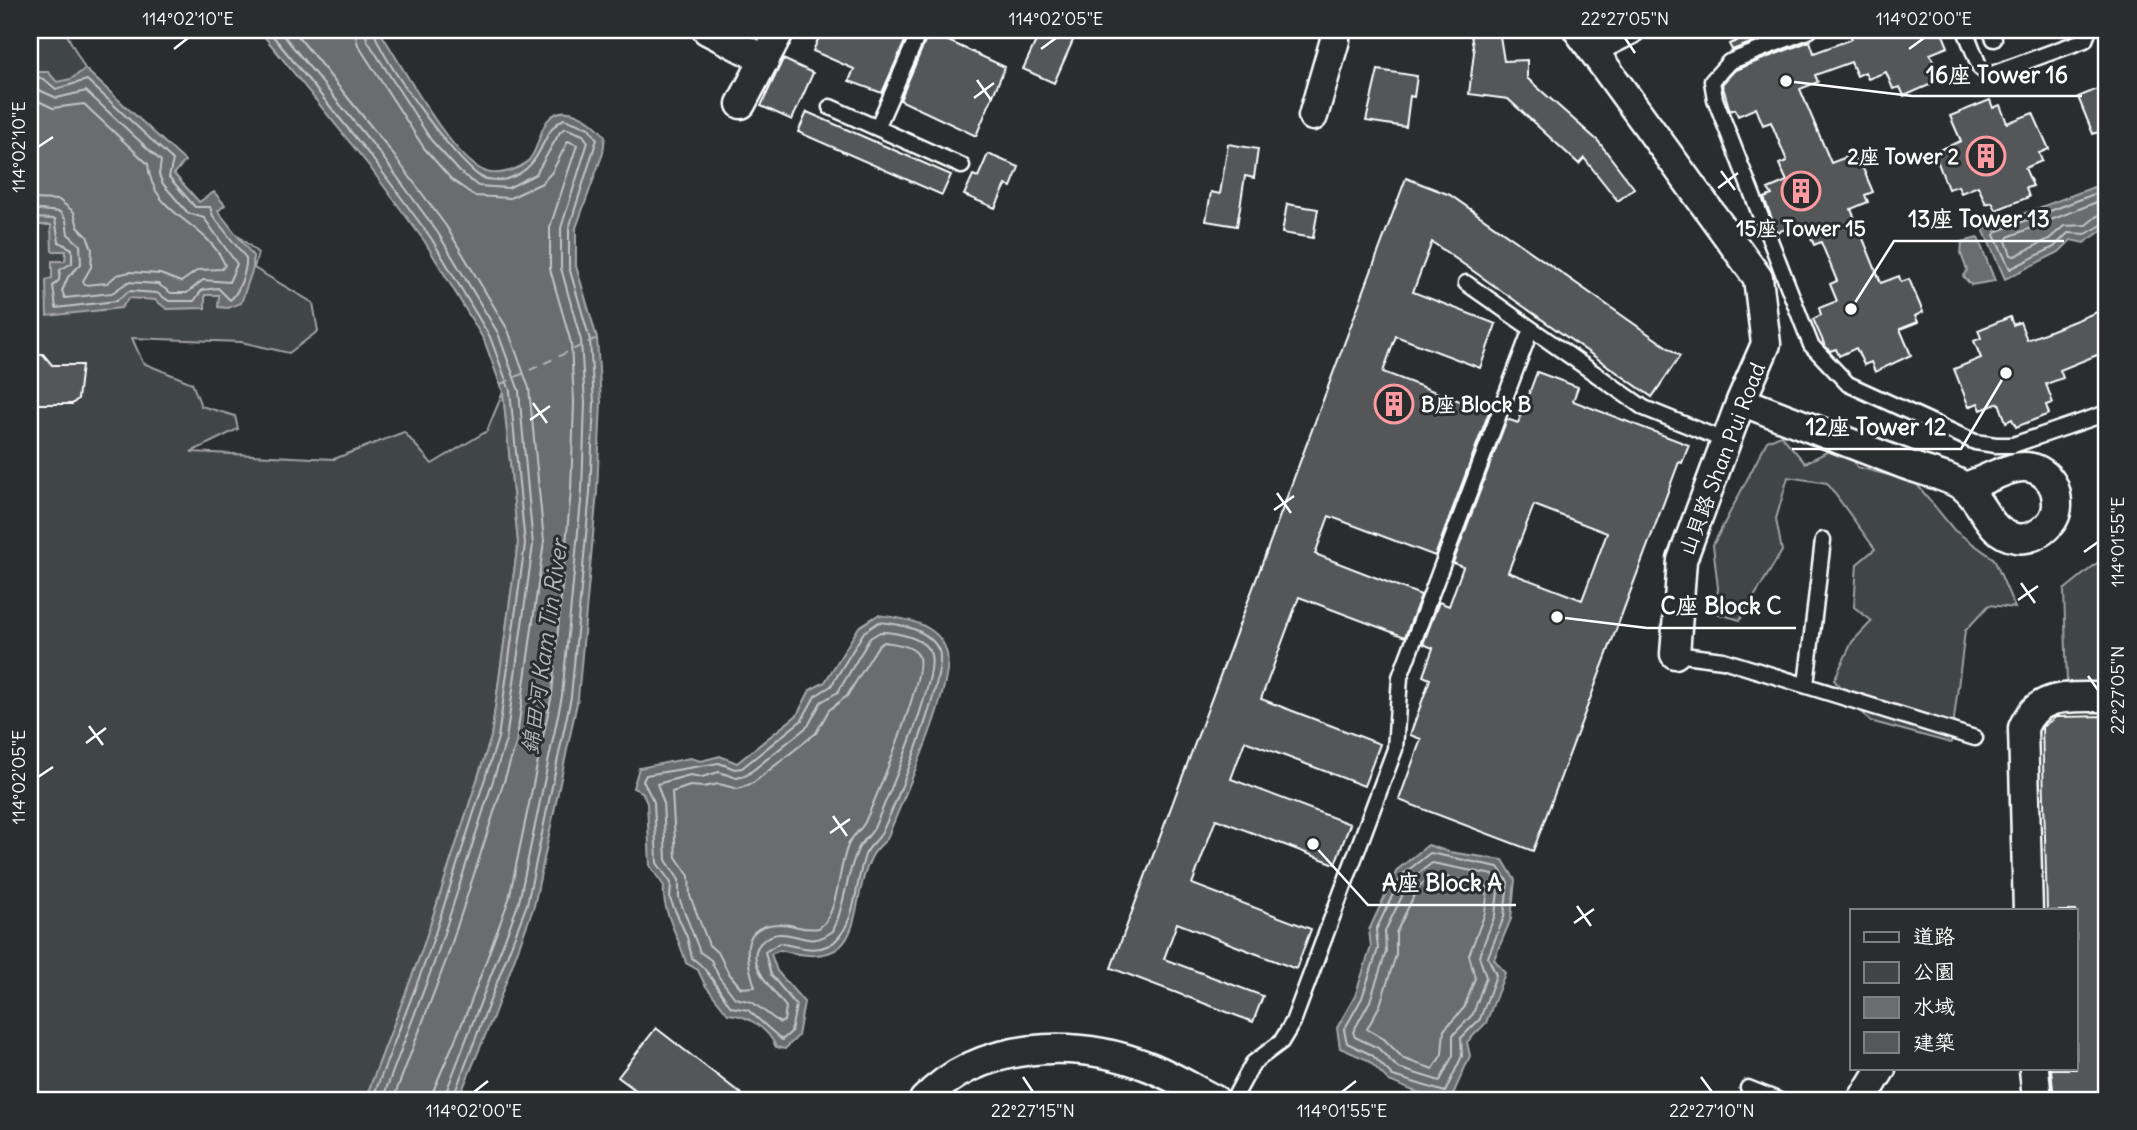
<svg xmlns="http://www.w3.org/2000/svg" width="2137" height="1130" font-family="Delius,'LXGW WenKai TC',sans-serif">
<rect width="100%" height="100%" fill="#2a2d2e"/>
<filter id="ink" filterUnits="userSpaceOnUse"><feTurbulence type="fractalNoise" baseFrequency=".0143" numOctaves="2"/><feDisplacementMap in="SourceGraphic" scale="14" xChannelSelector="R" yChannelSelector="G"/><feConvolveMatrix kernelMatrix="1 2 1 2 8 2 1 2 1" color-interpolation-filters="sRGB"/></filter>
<g filter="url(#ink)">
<path fill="#414445" stroke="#a0a2a2" stroke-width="2" d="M30 30H70L66 33 85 69 184 161 174 174 199 202 258 253 254 268 313 303 318 331 289 353 241 342 132 338 143 363 192 383 201 406 235 416 238 429 191 452 334 459 404 432 432 464 487 431 503 392 518 543 491 737 422 950 365 1100H30Z
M1781 435 1805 463 1829 451 1849 450 1857 467 1915 482 1954 530 1994 559 2015 608 1989 605 1965 631 1951 743 1870 721 1834 680 1852 642 1872 621 1854 607 1857 564 1875 549 1827 483 1788 477 1776 519 1782 551 1740 620 1716 613 1718 588 1713 545 1767 441Z
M2107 555V682L2067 684 2064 590Z"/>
<path fill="#6a6c6d" stroke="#a6a7a7" stroke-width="2" d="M259 30H379C402 65 448 154 484 171 496 177 519 170 529 160 538 150 539 132 547 121 564 99 593 121 605 136L603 153 576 228V266L597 338 601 402 597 492 578 698 534 906 493 1017 458 1100H365L422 950 491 737 518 543 503 392 484 340 425 242 366 162Z
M30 64 38 72H48L57 82 71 79 85 69 185 161 174 174 199 202 214 192 225 205 218 211 253 256V268L241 303 228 308 218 307 219 295H205V308L167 309 155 300 129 298 121 308 47 316 46 280 52 278V261H65L66 251H52L51 225H30Z
M2107 182V227L2084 243 2071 240 2059 252 2005 279 1983 229Z
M1978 238 1995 281 1971 285 1963 276 1967 270 1961 254 1962 242Z
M878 615C902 618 937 622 946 650 958 681 900 804 887 839 882 844 875 850 872 856 846 906 871 975 780 950L771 954 777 971 804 1002 798 1036 785 1049 776 1047C768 1028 747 1015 728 1014L705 985 698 970 686 963C680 938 661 911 664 886L650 866 647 803 642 792 633 788 639 768 690 758 701 761 720 756 737 763 797 715 810 690 825 682 859 627Z
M1428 845 1449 852 1503 860 1515 880 1511 919 1494 959 1505 973 1486 1023 1467 1042 1470 1056 1451 1099 1421 1094 1389 1081 1368 1060 1340 1048 1337 1028 1355 996 1371 947 1369 930 1397 870Z"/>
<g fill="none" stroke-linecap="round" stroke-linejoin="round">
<path stroke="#c3c4c5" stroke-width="2" d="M268 30 372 158 431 238 490 337 510 391 525 544 498 738 429 952 372 1100
M279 30 379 152 438 233 498 333 519 391 533 545 506 740 437 955 382 1100
M293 30 387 146 446 226 508 330 529 388 544 541 516 744 447 958 393 1100
M354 30 358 45 424 148 452 180 475 196 510 198 542 183 552 172 568 141 577 145 550 227V269L571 343 574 403 571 490 552 694 509 899 469 1007 434 1089 432 1100
M365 30 367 40 431 140 460 172 478 186 508 188 536 174 560 132 565 128 583 135 588 142 561 228V268L581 341 585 403 582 491 562 696 519 902 443 1100
M374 30C376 53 458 165 481 177 487 180 501 181 507 179 547 166 537 133 564 119L589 128 597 139 569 228V267L590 340 594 403 590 492 571 697 527 904 452 1100
M30 74 45 80 56 89 87 80 173 160 169 177 195 207H210L213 216 246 258C247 269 239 294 230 300L218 288 202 290 194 301H169L157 293 129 291 116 301 56 308 53 286 59 280 60 270 72 263V249L59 242 55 219 30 218
M30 86 57 98 86 91 161 161 159 175 163 184 188 213 204 218 237 264 229 282 203 280 187 293H171L158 284 128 282 112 293 65 298 62 291 68 277 81 264 80 245 68 234 66 220 60 212 30 209
M30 97 53 108 84 104 148 164C152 217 207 221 225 265L222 269 198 270 181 282 160 274 130 272 117 275 107 283 85 285 83 281 91 267 92 249 87 236 78 227 74 212 59 200 30 199
M2107 189 1996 232 1994 235 2010 269 2054 247 2068 233 2086 234 2107 222
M2107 198 2008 237 2006 241 2011 255 2015 256 2049 239 2064 226 2086 225 2097 216 2107 213
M879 622C900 624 930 629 939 651 948 675 895 807 881 834 877 841 868 847 865 855 856 880 857 915 839 937 824 956 799 947 779 943L765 952 771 975 796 1005 791 1032 782 1040 748 1010 731 1007C718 990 709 969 692 958L687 937 670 899 671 883 657 863 654 802 643 781 646 775 719 763 735 769 742 768 802 720 815 696 831 686 864 632Z
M880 632C895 632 926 637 931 655 938 681 887 799 874 828 870 836 862 841 858 849 846 875 845 905 833 931 810 948 802 934 780 934 774 934 768 937 764 940 739 958 775 992 786 1007L784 1021 780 1023 752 1002 735 998 719 977 711 960 700 952 679 898V880L666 860 663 801 657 784 690 775 702 777 719 772 737 778 747 775 808 726 821 702 838 692 870 638Z
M884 642C895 644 912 645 918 655 929 671 875 800 865 822 861 830 853 835 849 843 838 865 839 915 819 928 804 931 794 924 780 924 736 924 747 962 755 987L741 988 728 972 719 954 709 945 690 896 689 876 676 857 672 792 690 786 703 787 719 784 738 789 753 783 816 733 829 710 847 696 878 646Z
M1430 853 1498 867 1508 882 1504 917 1488 957 1496 975 1480 1019 1461 1038 1462 1056 1445 1092 1393 1076 1372 1055 1347 1043 1344 1030 1362 998 1378 949 1376 930 1402 875Z
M1432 863 1493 875 1499 884 1495 915 1479 956 1486 977 1473 1014 1453 1035V1055L1440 1081 1398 1068 1378 1048 1355 1037 1353 1032 1370 1001 1386 952 1385 931 1410 880Z
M1434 875 1485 884 1488 888 1485 913 1469 955 1475 978 1464 1008 1444 1030 1442 1054 1433 1069 1404 1059 1384 1039 1367 1029 1380 1005 1396 955V933L1418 887Z"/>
<path stroke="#b4b6b6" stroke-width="2" stroke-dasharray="9 7" stroke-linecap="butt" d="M501 384 597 338"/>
</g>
<path fill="#555758" stroke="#fff" stroke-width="2" fill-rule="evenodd" d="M822 30 839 37 843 30H910L882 93 849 81 854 69 813 51Z
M1041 30H1061L1075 36 1054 83 1023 69Z
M1470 30H1499L1504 61 1527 60V78L1598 141 1634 188 1618 201 1584 158 1579 164 1508 99 1469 94 1474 52Z
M1732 30H1775L1777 33 1732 50 1729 44 1737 41Z
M1848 30H1941L1948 47 1930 54 1941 80 1904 96 1900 87 1893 89 1886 72 1868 79 1865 72 1857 76 1851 62 1815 75 1818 82 1800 89 1831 163 1849 156 1852 162 1859 159 1873 192 1865 195 1868 202 1851 209 1881 283 1899 276 1901 282 1909 279 1923 312 1915 316 1918 322 1900 329 1911 355 1875 372 1871 362 1864 365 1856 348 1839 356 1836 349 1830 351 1825 346 1813 319 1821 315 1819 308 1837 301 1830 284 1837 281 1821 242 1814 245 1807 228 1788 235 1786 229 1777 232 1764 198 1772 195 1768 189 1787 181 1779 164 1787 161 1771 122 1763 125 1756 108 1738 116 1735 109 1730 111 1722 84 1735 70 1810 41 1814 53 1852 39Z
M929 32 1005 67 976 136 900 100Z
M783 59 813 73 792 120 761 106Z
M1378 70 1417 76 1414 97 1410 96 1406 127 1366 121Z
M2107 85V129L2093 134 2078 97Z
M1990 100 1993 108 2000 105 2007 123 2033 113 2049 149 2039 153 2042 161 2025 168 2033 186 2026 188 2029 197 1996 210 1992 202 1986 204 1978 186 1961 193 1958 186 1948 189 1934 152 1961 141 1950 116Z
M807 112 951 175 942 195 798 132Z
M1228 144 1258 149 1254 178 1245 176 1237 226 1206 221 1211 192 1220 194Z
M988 154 1019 167 1011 187 1006 185 995 208 964 195 973 175 978 177Z
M1406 178 1450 195 1680 356 1652 397 1432 242 1413 292 1496 324 1480 368 1396 336 1383 372 1489 412 1435 556 1329 516 1315 554 1421 595 1405 637 1299 597 1261 699 1380 744 1364 786 1245 741 1231 779 1350 824 1335 864 1216 819 1192 884 1311 929 1296 969 1177 923 1164 959 1263 996 1253 1022 1111 968Z
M1287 204 1318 209 1313 238 1282 233Z
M2107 308V351L2060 370 2063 378 2046 384 2053 403 2046 405 2049 414 2016 427 2012 419 2006 422 1999 403 1981 410 1978 403 1969 407 1954 369 1981 358 1974 341 1981 338 1978 330 2010 317 2013 325 2020 322 2027 340Z
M30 354H43L52 365H82L78 399 72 404H30Z
M1537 372 1578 387 1573 401 1689 445 1682 463 1679 462 1533 851 1399 800 1421 739 1410 735 1430 679 1423 676 1433 648 1423 644 1439 602 1449 606 1463 567 1453 563 1507 419 1518 423ZM1534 505 1607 533 1582 600 1508 572Z
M2107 716V1100H2054L2051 1069H2076V911H2047L2042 727 2056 717Z
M656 1028 749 1100H649L618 1077Z"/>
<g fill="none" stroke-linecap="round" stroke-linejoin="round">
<defs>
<path id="service" d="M1810 30 1729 62 1712 81 1715 99 1811 345 1848 384 1975 442 1996 445H2013L2107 413
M1965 30 1980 68 1989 75 2085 40 2089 30
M1990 30 1994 39
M830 107 962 166
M877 128 920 30
M1466 283 1644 408 1726 441
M1675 654 1723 660 1975 738
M1806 685 1823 540
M1748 1088 1778 1100
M1233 1100 1253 1063 1281 1042 1293 1022 1395 749 1400 677 1531 329"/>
<path id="minor" d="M707 30 765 60
M1578 30 1758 278 1766 344 1741 401 1682 560 1675 654
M1592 49 1630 30
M741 104 780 30
M1313 116 1335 40 1334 30
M1741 401C1795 422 1850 443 1904 464 1922 471 1949 476 1964 487 1984 502 1988 534 2016 538 2034 541 2056 525 2057 506 2057 494 2055 485 2047 477 2023 452 1990 481 1964 487
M2028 911 2023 728C2038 691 2072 698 2107 697
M2034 1069 2037 1100
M924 1100C981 1041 1075 1038 1147 1066 1171 1075 1193 1089 1215 1100
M1862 1100 1881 1069"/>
</defs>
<use href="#service" stroke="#fff" stroke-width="19"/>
<use href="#minor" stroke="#fff" stroke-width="33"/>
<use href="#service" stroke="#2a2d2e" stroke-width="14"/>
<use href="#minor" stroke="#2a2d2e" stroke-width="28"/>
</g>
</g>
<path fill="none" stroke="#fff" stroke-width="2.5" d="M1625 38 1635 53M174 49 188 38M1041 49 1056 38M1909 49 1924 38M977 80 991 100M974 98 994 83M38 147 53 137M1721 171 1735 190M1718 188 1738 173M533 403 547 423M530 420 550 406M1277 493 1291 513M1274 510 1294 496M2084 552 2098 542M2021 583 2035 603M2018 600 2038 586M2088 676 2098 690M89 726 103 745M86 743 106 728M38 777 53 767M833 816 847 836M830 833 850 819M1577 906 1591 926M1574 923 1594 909M1023 1077 1033 1092M1701 1077 1712 1092M474 1092 488 1081M1342 1092 1356 1081"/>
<defs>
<symbol id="building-ring" viewBox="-11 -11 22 22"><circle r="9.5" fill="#2a2d2e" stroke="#ff9aa2" stroke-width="1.5"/><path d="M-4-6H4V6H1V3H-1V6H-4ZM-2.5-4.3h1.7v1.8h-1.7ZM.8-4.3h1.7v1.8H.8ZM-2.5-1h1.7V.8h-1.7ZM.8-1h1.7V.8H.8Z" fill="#ff9aa2"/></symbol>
</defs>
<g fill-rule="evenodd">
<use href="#building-ring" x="1964" y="134" width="44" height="44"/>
<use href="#building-ring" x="1779" y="169" width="44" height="44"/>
<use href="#building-ring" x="1372" y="382" width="44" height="44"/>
</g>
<g text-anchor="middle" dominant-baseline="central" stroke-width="6" stroke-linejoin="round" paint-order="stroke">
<g font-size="21" font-weight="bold" fill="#fff" stroke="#2a2d2e" text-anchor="end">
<text x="1959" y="156">2座 Tower 2</text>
<text x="1801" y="228" text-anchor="middle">15座 Tower 15</text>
<text x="1421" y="404" text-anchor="start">B座 Block B</text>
</g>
<g font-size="21" fill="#fff" stroke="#2a2d2e">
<text transform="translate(1722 459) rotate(-69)">山貝路 Shan Pui Road</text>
</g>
<g font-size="23" font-style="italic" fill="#b4b6b6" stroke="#2a2d2e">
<text transform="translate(544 647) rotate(-82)">錦田河 Kam Tin River</text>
</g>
</g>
<path fill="none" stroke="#fff" stroke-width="2.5" d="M1786 81L1912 96H2082M1851 309L1894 241H2064M2006 373L1961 449H1792M1557 617L1647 628H1796M1313 844L1368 905H1516"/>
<g fill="#fff" stroke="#2a2d2e" stroke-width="2.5">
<circle cx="1786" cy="81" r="7"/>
<circle cx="1851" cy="309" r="7"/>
<circle cx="2006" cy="373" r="7"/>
<circle cx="1557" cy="617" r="7"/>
<circle cx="1313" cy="844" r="7"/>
</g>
<g font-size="23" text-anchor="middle" font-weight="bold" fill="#fff" stroke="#2a2d2e" stroke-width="6" stroke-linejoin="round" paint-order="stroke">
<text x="1997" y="83">16座 Tower 16</text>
<text x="1979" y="227">13座 Tower 13</text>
<text x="1876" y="435">12座 Tower 12</text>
<text x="1721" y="614">C座 Block C</text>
<text x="1442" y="891">A座 Block A</text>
</g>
<rect width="2137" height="1130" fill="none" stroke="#2a2d2e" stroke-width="77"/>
<rect x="1850" y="909" width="228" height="161" fill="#2a2d2e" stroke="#7f8182" stroke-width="2"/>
<rect x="1864" y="932" width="35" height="10" fill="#2a2d2e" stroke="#7f8182" stroke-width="2"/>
<text x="1913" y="944" font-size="21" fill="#ffffff">道路</text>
<rect x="1864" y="962" width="35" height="21" fill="#414445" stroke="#7f8182" stroke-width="2"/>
<text x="1913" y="979" font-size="21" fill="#ffffff">公園</text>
<rect x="1864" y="997" width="35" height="21" fill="#6a6c6d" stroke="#7f8182" stroke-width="2"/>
<text x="1913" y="1014" font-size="21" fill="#ffffff">水域</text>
<rect x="1864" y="1032" width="35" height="21" fill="#555758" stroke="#7f8182" stroke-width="2"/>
<text x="1913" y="1050" font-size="21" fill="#ffffff">建築</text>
<rect x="38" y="38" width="2060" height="1054" fill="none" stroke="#fff" stroke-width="2.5"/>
<g font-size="18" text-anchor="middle" fill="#fff">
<text x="188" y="25">114°02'10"E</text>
<text x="1056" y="25">114°02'05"E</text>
<text x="1625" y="25">22°27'05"N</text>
<text x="1924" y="25">114°02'00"E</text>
<text transform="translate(19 147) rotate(-90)" y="6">114°02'10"E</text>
<text transform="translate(2118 542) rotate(-90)" y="6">114°01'55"E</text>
<text transform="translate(2118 690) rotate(-90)" y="6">22°27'05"N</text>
<text transform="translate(19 777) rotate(-90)" y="6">114°02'05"E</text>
<text x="474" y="1117">114°02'00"E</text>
<text x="1033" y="1117">22°27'15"N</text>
<text x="1342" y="1117">114°01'55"E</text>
<text x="1712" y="1117">22°27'10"N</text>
</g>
</svg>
